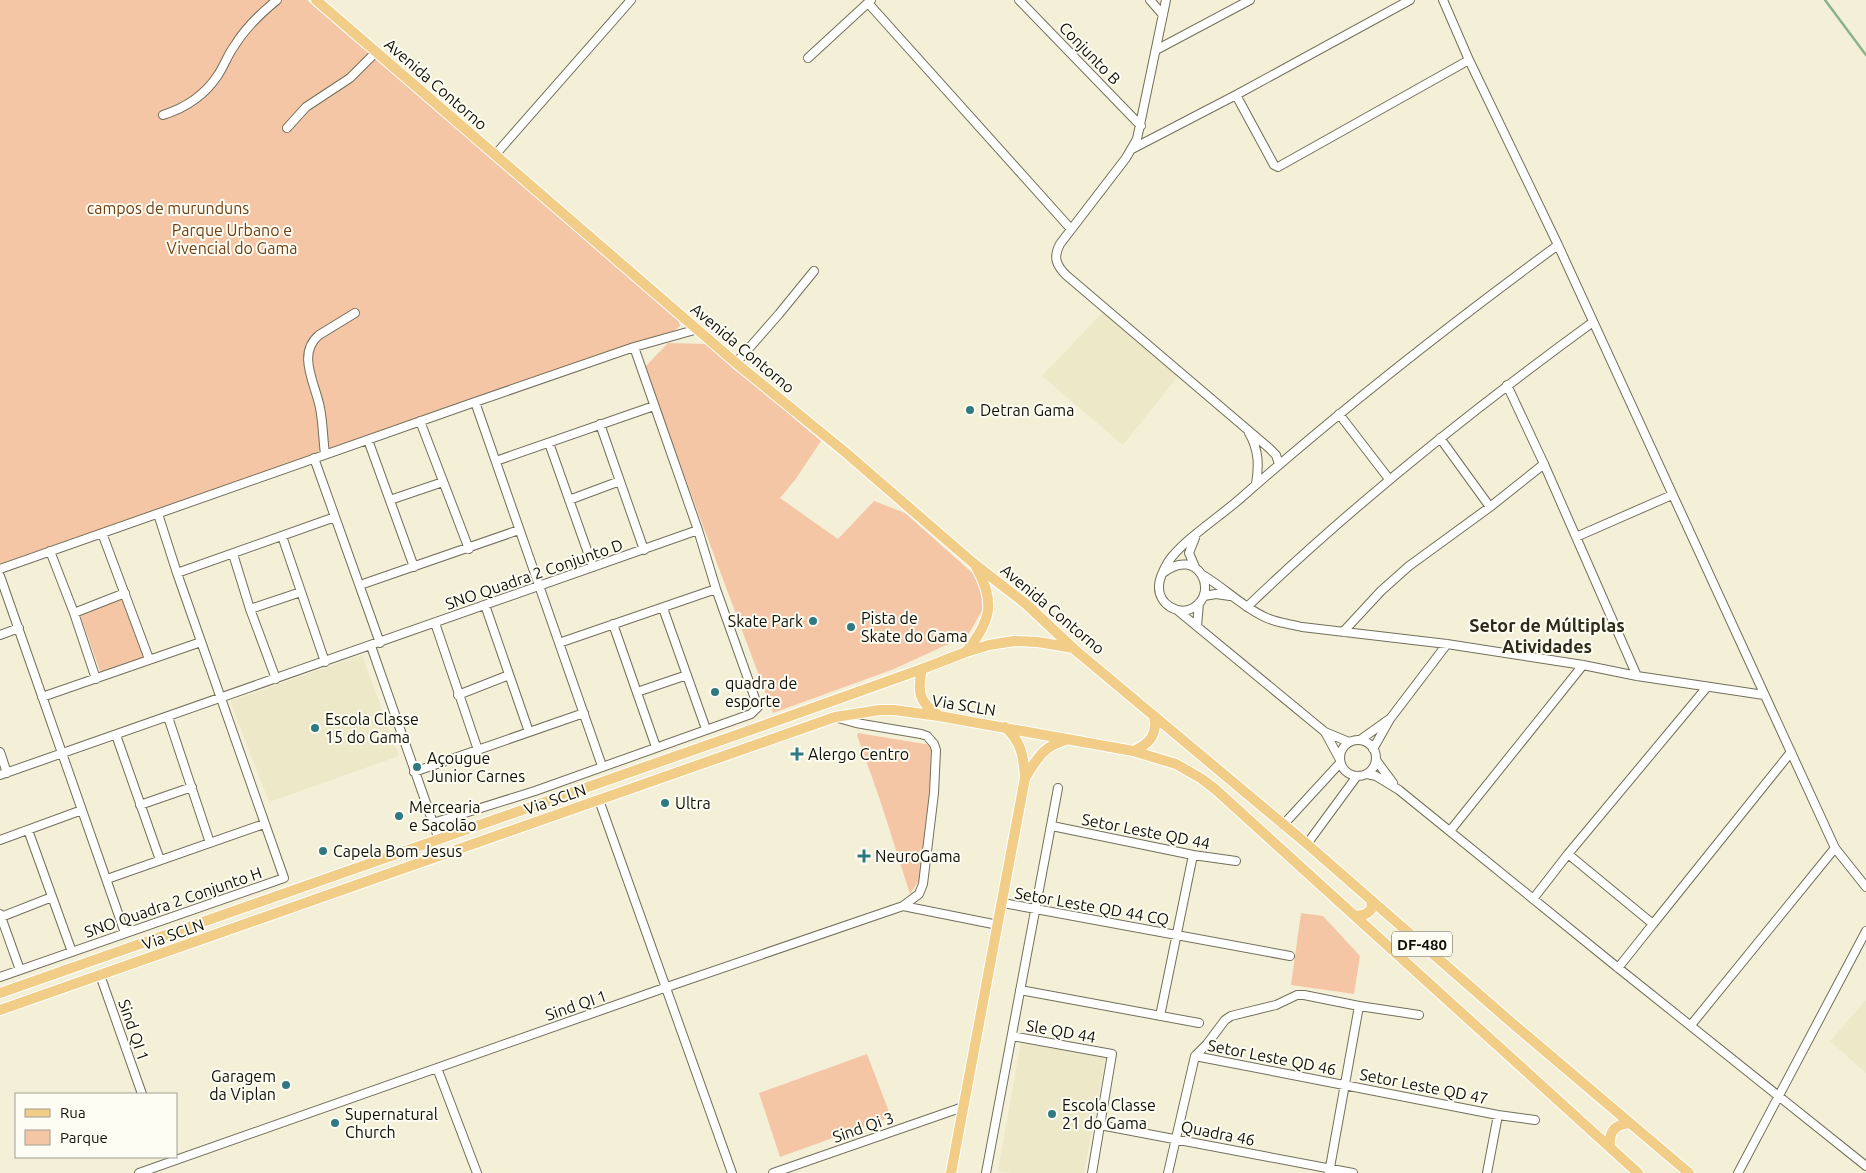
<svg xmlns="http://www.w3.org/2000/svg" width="1866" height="1173" font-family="Ubuntu,sans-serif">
<rect width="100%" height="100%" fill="#f4f0d8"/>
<path fill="#ece8c8" d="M1103 312 1178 376 1123 445 1042 376Z
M362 655 399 756 269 802 230 701Z
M1866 1000V1073L1830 1041Z
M1021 1041 1106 1057 1084 1173H1011L998 1171Z"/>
<path fill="#f5c6a5" d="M0 0H307L678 318 680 326 674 331 626 345 0 564Z
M668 343 707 344 821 441 795 480 780 498 838 539 874 501 905 513 977 577 986 604 968 635 894 669 773 713 644 368Z
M125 598 146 656 101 674 80 615Z
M858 733 931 745 929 804 921 877 910 894 880 800 857 735Z
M1301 913 1323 916 1360 956 1354 994 1291 985Z
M867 1054 891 1117 780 1157 759 1093Z"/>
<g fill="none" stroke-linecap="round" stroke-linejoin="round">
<path stroke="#89b386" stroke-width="2.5" d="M1825 0 1866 55"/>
<defs>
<path id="minor" d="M1019 0 1141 126
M1150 0 1163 15
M1166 0 1137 139 1126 158 1060 244C1053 257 1056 265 1066 275L1269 448 1276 455 1279 464
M1443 0 1469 60 1558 245
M868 3 1070 228
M1156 50 1250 0
M808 58 871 0
M1236 95 1274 165 1278 167 1469 60
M163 115C185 108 205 95 218 75 224 66 228 54 235 45 246 27 261 13 277 0
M287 128 306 107 350 78 376 52
M1132 149 1236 95 1410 0
M495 155 631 0
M736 363 779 314 814 271
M1507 385 1544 464 1637 676
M475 402 602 766
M1339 414 1389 479
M420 421 469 549
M600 424 644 550
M1249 433C1259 450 1259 466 1256 484
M1440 438 1490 507
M368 440 414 567
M549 443 593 567
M325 454C323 439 323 423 320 408 316 385 296 354 319 335L355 313
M314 458 380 643
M496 461 654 406
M390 500 443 482
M569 500 620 481
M102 533 149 659
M282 536 325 662
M1576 537 1672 495
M50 551 74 613 96 679
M233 554 250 609 276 679
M1195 567 1189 553 1195 538
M0 569 475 402 634 347 698 329
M177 573 335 517
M1163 573C1198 545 1220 593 1193 608 1178 616 1158 604 1159 586 1159 578 1164 569 1168 562 1183 540 1221 516 1242 497 1343 408 1449 325 1558 245L1835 848 1866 887
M1201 574C1224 587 1243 608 1267 618 1278 623 1291 624 1302 627L1447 644 1583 665 1637 676 1764 695
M0 576 125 933
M360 585 519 530
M1204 596 1216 594 1230 596
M485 605 529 732
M1247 607C1355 503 1472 410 1593 322
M663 608 706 729
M250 609 301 592
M1177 610 1325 732 1349 742
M74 613 125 593
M435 623 478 750
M613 624 656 747
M1197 626 1199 603
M1343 632 1381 591 1409 566 1490 507 1544 464
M0 635 19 628
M559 643 716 589
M371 646 439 840
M637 692 687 675
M458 695 509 675
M42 697 201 642
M168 717 210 843
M838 718 856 723 921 734 927 736 934 744 936 750 934 793 923 884 919 894 903 906
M1325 732 1339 758
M116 735 160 860
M1340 758a18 18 0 1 1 36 0a18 18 0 1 1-36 0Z
M1360 740 1388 720
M1373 749 1390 719 1447 644
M0 752 7 773
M1376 760 1393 783
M414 772 584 713
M1367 774 1376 776 1399 790 1612 963 1866 1166
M0 775 698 530
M599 800 732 1173
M140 805 192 787
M433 823 535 791 751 714 758 707 716 589 698 530 634 347
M1283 825 1340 763
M1052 826 1193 855 1236 861
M28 830 72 952
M1450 831 1583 665
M0 840 82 810
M1307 844 1357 776
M1568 854 1653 924 1791 752
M107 879 264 824
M1533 899 1568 854 1707 687
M1003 903 1290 956
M0 914 20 970
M1 917 52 897
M1618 968 1653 924
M100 975 142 1094
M0 977 284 878 177 573 158 514
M1020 990 1199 1023
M1160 1016 1193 855
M1691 1025 1835 848
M1012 1036 1112 1054 1092 1173
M1195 1056 1498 1115 1535 1120
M437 1068 477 1173
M1100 1125 1353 1173
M139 1173 667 987 903 906 998 925
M773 1173 963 1107
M986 1173 1058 788
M1168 1173 1195 1056 1207 1044 1225 1020 1231 1016 1276 1005 1297 995H1304L1359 1006
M1329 1173 1359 1006 1419 1015
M1487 1173 1498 1115
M1738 1173 1866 931"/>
<path id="major" d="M316 0 736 363 845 452 972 562 1026 604 1074 649 1307 844 1512 1023 1689 1173
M966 652C991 621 996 602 976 567
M922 669C917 692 919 702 938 715
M1133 751C1150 744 1158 734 1154 716
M1025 778C1037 759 1043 746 1066 740
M1355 916C1363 915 1367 915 1372 908L1371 900
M0 993 776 721 922 669 966 652 989 645 1014 641 1038 642 1073 648
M0 1010 835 717 880 710H894L939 716 1133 751 1176 764 1202 779 1215 789 1638 1173
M1610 1146C1609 1130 1615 1125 1630 1123
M951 1173 1025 778C1024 757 1021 741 1005 727"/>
</defs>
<use href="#minor" stroke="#726f5a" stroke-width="10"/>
<use href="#major" stroke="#fff" stroke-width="12"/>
<use href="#minor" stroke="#fff" stroke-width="8"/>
<use href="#major" stroke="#f1cd88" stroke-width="10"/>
</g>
<g fill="#317982" stroke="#fefdf3" stroke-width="2">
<circle cx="970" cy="410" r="5"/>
<circle cx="813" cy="621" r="5"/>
<circle cx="851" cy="627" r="5"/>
<circle cx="715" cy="692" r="5"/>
<circle cx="315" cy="728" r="5"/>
<path d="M794.5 746.5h5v5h5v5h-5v5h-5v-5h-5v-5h5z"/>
<circle cx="417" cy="767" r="5"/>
<circle cx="665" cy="803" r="5"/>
<circle cx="399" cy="816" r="5"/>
<circle cx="323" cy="851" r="5"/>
<path d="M861.5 848.5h5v5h5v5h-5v5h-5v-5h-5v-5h5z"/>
<circle cx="286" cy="1085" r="5"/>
<circle cx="1052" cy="1114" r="5"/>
<circle cx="335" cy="1123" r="5"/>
</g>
<g text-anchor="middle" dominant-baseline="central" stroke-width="4" stroke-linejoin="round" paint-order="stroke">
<rect fill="#fefdf3" stroke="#58574e" stroke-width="1" x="1392" y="931.5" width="60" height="25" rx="4"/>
<g font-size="15" font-weight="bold" fill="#111008">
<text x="1422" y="944">DF-480</text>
</g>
<g font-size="16" fill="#111008" stroke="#fefdf3">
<text transform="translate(1090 53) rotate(46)">Conjunto B</text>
<text transform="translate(436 84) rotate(41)">Avenida Contorno</text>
<text transform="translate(743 348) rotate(40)">Avenida Contorno</text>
<text transform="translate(534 574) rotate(-19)">SNO Quadra 2 Conjunto D</text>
<text transform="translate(1053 609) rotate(40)">Avenida Contorno</text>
<text transform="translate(964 705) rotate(9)">Via SCLN</text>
<text transform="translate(555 799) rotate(-19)">Via SCLN</text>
<text transform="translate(1146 831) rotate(11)">Setor Leste QD 44</text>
<text transform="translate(173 902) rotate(-19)">SNO Quadra 2 Conjunto H</text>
<text transform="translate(1092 906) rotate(10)">Setor Leste QD 44 CQ</text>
<text transform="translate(173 934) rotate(-19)">Via SCLN</text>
<text transform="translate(576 1005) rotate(-19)">Sind QI 1</text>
<text transform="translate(134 1030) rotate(71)">Sind QI 1</text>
<text transform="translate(1061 1031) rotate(10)">Sle QD 44</text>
<text transform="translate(1272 1057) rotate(11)">Setor Leste QD 46</text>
<text transform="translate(1424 1086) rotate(11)">Setor Leste QD 47</text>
<text transform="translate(863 1127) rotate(-19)">Sind Qi 3</text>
<text transform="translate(1218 1133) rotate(11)">Quadra 46</text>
</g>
<g font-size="16" fill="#704015" stroke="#fefdf3">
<text x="168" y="208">campos de murunduns</text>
<text x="232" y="230">Parque Urbano e<tspan x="232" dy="18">Vivencial do Gama</tspan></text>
</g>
<g font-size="16" fill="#111008" stroke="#fefdf3" text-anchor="start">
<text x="980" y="410">Detran Gama</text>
<text x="861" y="618">Pista de<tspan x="861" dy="18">Skate do Gama</tspan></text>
<text x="803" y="621" text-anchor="end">Skate Park</text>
<text x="725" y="683">quadra de<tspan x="725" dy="18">esporte</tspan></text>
<text x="325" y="719">Escola Classe<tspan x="325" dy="18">15 do Gama</tspan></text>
<text x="808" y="754">Alergo Centro</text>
<text x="427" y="758">Açougue<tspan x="427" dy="18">Junior Carnes</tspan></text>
<text x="675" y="803">Ultra</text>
<text x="409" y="807">Mercearia<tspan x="409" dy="18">e Sacolão</tspan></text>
<text x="333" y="851">Capela Bom Jesus</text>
<text x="875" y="856">NeuroGama</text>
<text x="276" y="1076" text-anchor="end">Garagem<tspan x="276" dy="18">da Viplan</tspan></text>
<text x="1062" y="1105">Escola Classe<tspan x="1062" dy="18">21 do Gama</tspan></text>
<text x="345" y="1114">Supernatural<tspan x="345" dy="18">Church</tspan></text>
</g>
<g font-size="18" font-weight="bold" fill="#2e2b18" stroke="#fefdf3">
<text x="1547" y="625">Setor de Múltiplas<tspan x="1547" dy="21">Atividades</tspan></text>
</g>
</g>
<rect x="15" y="1093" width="162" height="65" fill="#fefdf3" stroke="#9f9e95"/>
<rect x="25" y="1109" width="25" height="8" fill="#f1cd88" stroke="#9f9e95"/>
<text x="60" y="1118" font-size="15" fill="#111008">Rua</text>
<rect x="25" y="1130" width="25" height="15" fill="#f5c6a5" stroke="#9f9e95"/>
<text x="60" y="1143" font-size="15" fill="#111008">Parque</text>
</svg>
